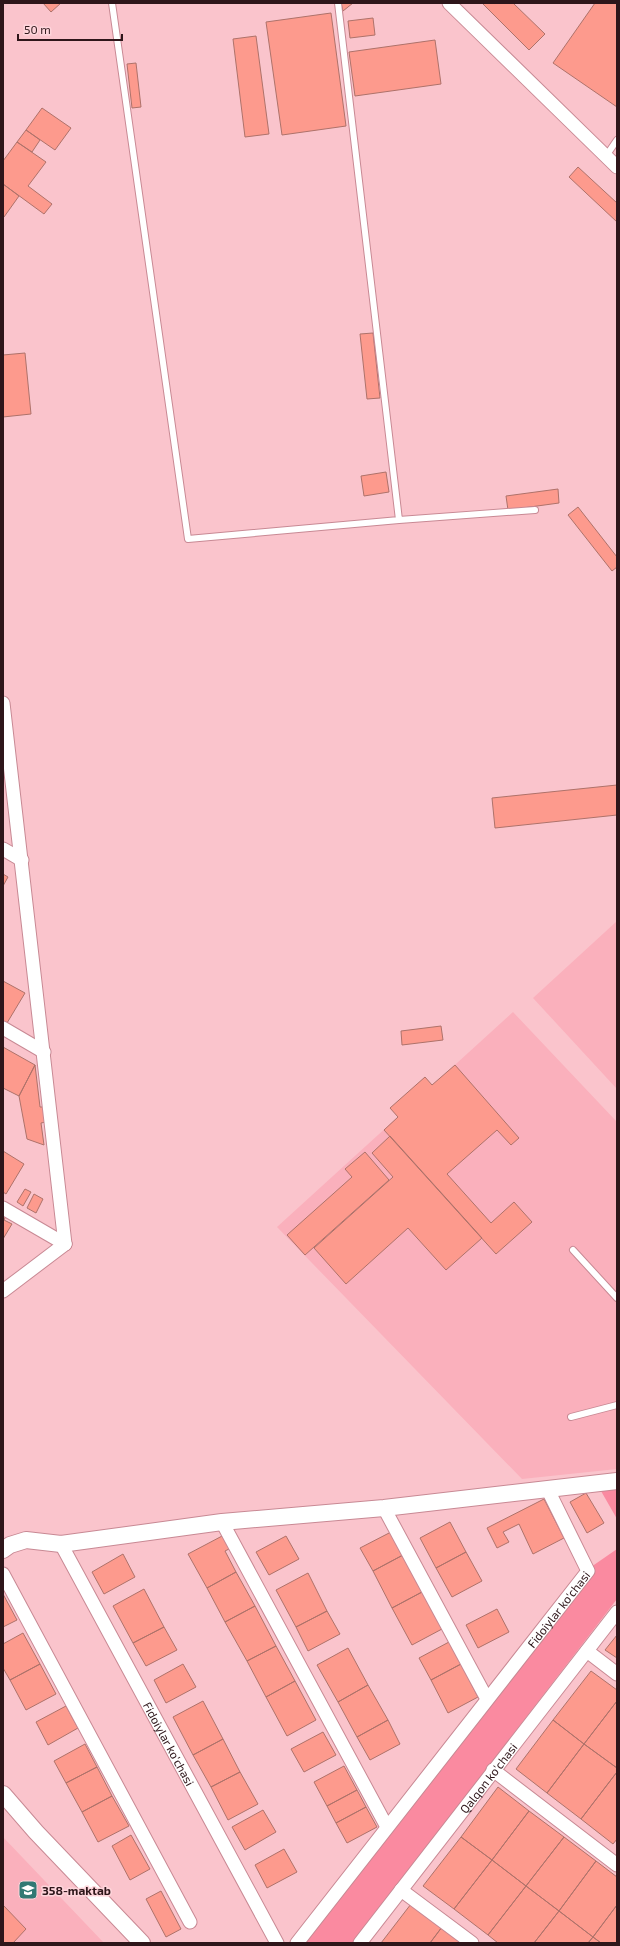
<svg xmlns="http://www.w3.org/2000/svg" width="620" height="1946" font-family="'Exo 2',sans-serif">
<rect width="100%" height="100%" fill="#fac4cc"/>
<path fill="#fab0bc" d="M617 921V1089L533 998Z
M513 1012 617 1122V1469L522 1479 277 1227Z
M3 1837 104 1943H3Z"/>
<path fill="#fa8aa0" d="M617 1489V1519L601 1491Z
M617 1549V1599L353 1943H305L591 1567Z"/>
<path fill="#fd9a8d" stroke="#ae726a" d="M43 3H61L51 12Z
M341 3H353L343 11Z
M484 3H513L545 34 529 50 483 4Z
M595 3H617V107L553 63Z
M331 13 346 126 282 135 266 22Z
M373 18 375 35 350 38 348 21Z
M256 36 269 134 245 137 233 39Z
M435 40 441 84 355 96 349 52Z
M136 63 141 107 132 108 127 64Z
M42 108 71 128 55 150 26 130Z
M26 130 40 140 32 152 17 142Z
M17 142 46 162 28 186 52 204 44 214 3 184V161Z
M578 167 617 203V222L569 177Z
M3 184 19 196 4 217 3 216Z
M373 333 380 398 367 399 360 334Z
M25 353 31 414 3 417V355Z
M386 472 389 492 364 496 361 476Z
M558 489 559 503 508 510 506 496Z
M578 507 617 557V567L612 571 568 515Z
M617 785V815L495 828 492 798Z
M3 874 8 877 3 886Z
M3 981 25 993 7 1023 3 1021Z
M441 1026 443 1040 402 1045 401 1031Z
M3 1047 35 1065 19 1096 3 1088Z
M35 1065 40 1107H44L46 1122 41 1123 44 1145 27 1139 19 1096Z
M455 1065 519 1138 511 1145 497 1130 447 1174 491 1223 514 1202 532 1222 496 1254 384 1130 398 1117 390 1108 425 1077 432 1085Z
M390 1136 482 1238 446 1270 408 1228 346 1284 314 1248 393 1177 372 1153Z
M3 1151 24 1164 6 1194 3 1192Z
M365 1152 389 1180 305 1255 287 1235 352 1177 345 1169Z
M25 1189 31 1192 23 1206 17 1202Z
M34 1194 43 1199 36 1213 27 1208Z
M3 1214 6 1216 4 1220 12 1224 3 1239Z
M586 1493 604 1523 587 1533 570 1502Z
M544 1499 564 1538 533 1554 519 1524 503 1532 509 1542 497 1548 487 1528Z
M450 1522 466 1552 436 1568 420 1538Z
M391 1532 403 1555 373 1571 360 1548Z
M224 1535 231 1548 225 1551 236 1572 207 1588 188 1554Z
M286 1536 299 1559 269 1575 256 1552Z
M466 1552 482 1581 452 1597 436 1568Z
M123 1554 135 1577 104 1594 92 1572Z
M403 1555 422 1592 392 1608 373 1571Z
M236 1572 255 1606 225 1622 207 1588Z
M308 1573 327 1611 296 1627 276 1590Z
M144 1589 164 1627 133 1643 113 1606Z
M422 1592 442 1629 412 1645 392 1608Z
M3 1594 17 1620 3 1627Z
M255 1606 276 1646 247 1661 225 1622Z
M497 1609 509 1632 478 1648 466 1625Z
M327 1611 340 1634 308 1651 296 1627Z
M164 1627 177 1650 146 1666 133 1643Z
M23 1633 40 1664 10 1680 3 1668V1644Z
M617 1635V1658L605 1650Z
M449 1642 461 1664 431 1680 419 1658Z
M276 1646 295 1681 266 1697 247 1661Z
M348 1648 368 1685 338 1702 317 1665Z
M40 1664 56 1694 26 1710 10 1680Z
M183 1664 196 1687 166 1703 154 1680Z
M461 1664 478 1697 448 1713 431 1680Z
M591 1671 617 1690V1701L584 1744 553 1720Z
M295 1681 316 1720 287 1736 266 1697Z
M368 1685 388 1720 357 1737 338 1702Z
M203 1701 223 1739 193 1755 173 1717Z
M617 1701V1768L584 1744Z
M66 1706 78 1728 48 1745 36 1722Z
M388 1720 400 1744 370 1760 357 1737Z
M553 1720 584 1744 547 1793 516 1769Z
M323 1732 336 1755 304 1772 291 1749Z
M223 1739 240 1772 211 1787 193 1755Z
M85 1744 97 1767 66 1783 54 1761Z
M584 1744 617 1768V1772L581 1819 547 1793Z
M344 1766 357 1790 327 1806 314 1782Z
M97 1767 112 1796 82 1812 66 1783Z
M240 1772 258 1804 228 1820 211 1787Z
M617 1772V1839L613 1844 581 1819Z
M498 1787 529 1811 492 1860 461 1837Z
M357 1790 366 1807 336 1823 327 1806Z
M112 1796 129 1826 98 1842 82 1812Z
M366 1807 377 1827 347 1843 336 1823Z
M263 1810 276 1832 245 1850 232 1827Z
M529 1811 564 1837 526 1886 492 1860Z
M131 1835 150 1869 130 1880 112 1846Z
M461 1837 492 1860 454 1909 423 1886Z
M564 1837 596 1861 559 1911 526 1886Z
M284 1849 297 1872 267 1888 255 1865Z
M492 1860 526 1886 488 1935 454 1909Z
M596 1861 617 1877V1905L593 1937 559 1911Z
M526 1886 559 1911 534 1943H498L488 1935Z
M161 1891 181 1929 166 1937 146 1899Z
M411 1904 442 1927 430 1943H381Z
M3 1905 26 1929 13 1943H3Z
M617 1905V1943H601L593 1937Z
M559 1911 593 1937 588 1943H534Z
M442 1927 463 1943H430Z
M593 1937 601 1943H588Z"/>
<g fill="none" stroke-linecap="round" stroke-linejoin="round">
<defs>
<path id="service" d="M112 3 188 539 399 520 535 510
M338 3 399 520
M606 156 617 140
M573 1250 617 1298
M571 1417 617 1405"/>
<g id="minor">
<path d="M449 3 617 167"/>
<path d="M3 703 65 1244"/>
<path d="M3 849 22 860"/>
<path d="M3 1028 44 1052"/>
<path d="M3 1208 65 1244"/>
<path d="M3 1291 65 1244"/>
<path d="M384 1508 487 1699"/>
<path d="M222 1522 387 1827"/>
<path id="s1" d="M61 1544 277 1943"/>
<path d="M3 1574 190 1922"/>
<path d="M587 1651 617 1674"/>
<path d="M493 1770 617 1865"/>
<path d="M401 1890 472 1943"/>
<path id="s2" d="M297 1943 588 1571 548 1490"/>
<path id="s3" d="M360 1943 617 1612"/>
</g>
<path id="tertiary" d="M3 1550 10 1545 26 1540 61 1544 222 1522 384 1508 617 1481
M3 1794 36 1832 142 1943"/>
</defs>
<use href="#service" stroke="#c88994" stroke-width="8"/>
<use href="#minor" stroke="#c88994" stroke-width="15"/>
<use href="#tertiary" stroke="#c88994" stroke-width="18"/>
<use href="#service" stroke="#fff" stroke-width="6"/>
<use href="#minor" stroke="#fff" stroke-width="13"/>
<use href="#tertiary" stroke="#fff" stroke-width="16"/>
</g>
<defs>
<symbol id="school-square" viewBox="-11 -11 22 22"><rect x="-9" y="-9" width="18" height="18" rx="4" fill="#317974" stroke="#fed5db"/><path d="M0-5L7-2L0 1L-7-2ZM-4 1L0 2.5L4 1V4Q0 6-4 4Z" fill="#fff"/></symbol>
</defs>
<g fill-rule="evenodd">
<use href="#school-square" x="17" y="1879" width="22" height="22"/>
</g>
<g text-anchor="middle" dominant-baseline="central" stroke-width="3" stroke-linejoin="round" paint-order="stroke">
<g font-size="12" fill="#2e161a" stroke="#fed5db">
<text stroke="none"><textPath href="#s2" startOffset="424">Fidoiylar ko'chasi</textPath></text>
<text stroke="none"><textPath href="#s1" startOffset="227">Fidoiylar ko'chasi</textPath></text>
<text stroke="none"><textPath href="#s3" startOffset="209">Qalqon ko'chasi</textPath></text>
</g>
<g font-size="12" font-weight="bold" fill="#2e161a" stroke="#fed5db" text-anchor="start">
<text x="42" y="1890">358-maktab</text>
</g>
</g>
<rect width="620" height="1946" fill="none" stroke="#2e161a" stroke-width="8"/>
<path d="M18 34v6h104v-6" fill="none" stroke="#2e161a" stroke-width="2"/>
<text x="24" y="34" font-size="12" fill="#2e161a" stroke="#fed5db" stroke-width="3" paint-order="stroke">50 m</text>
</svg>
